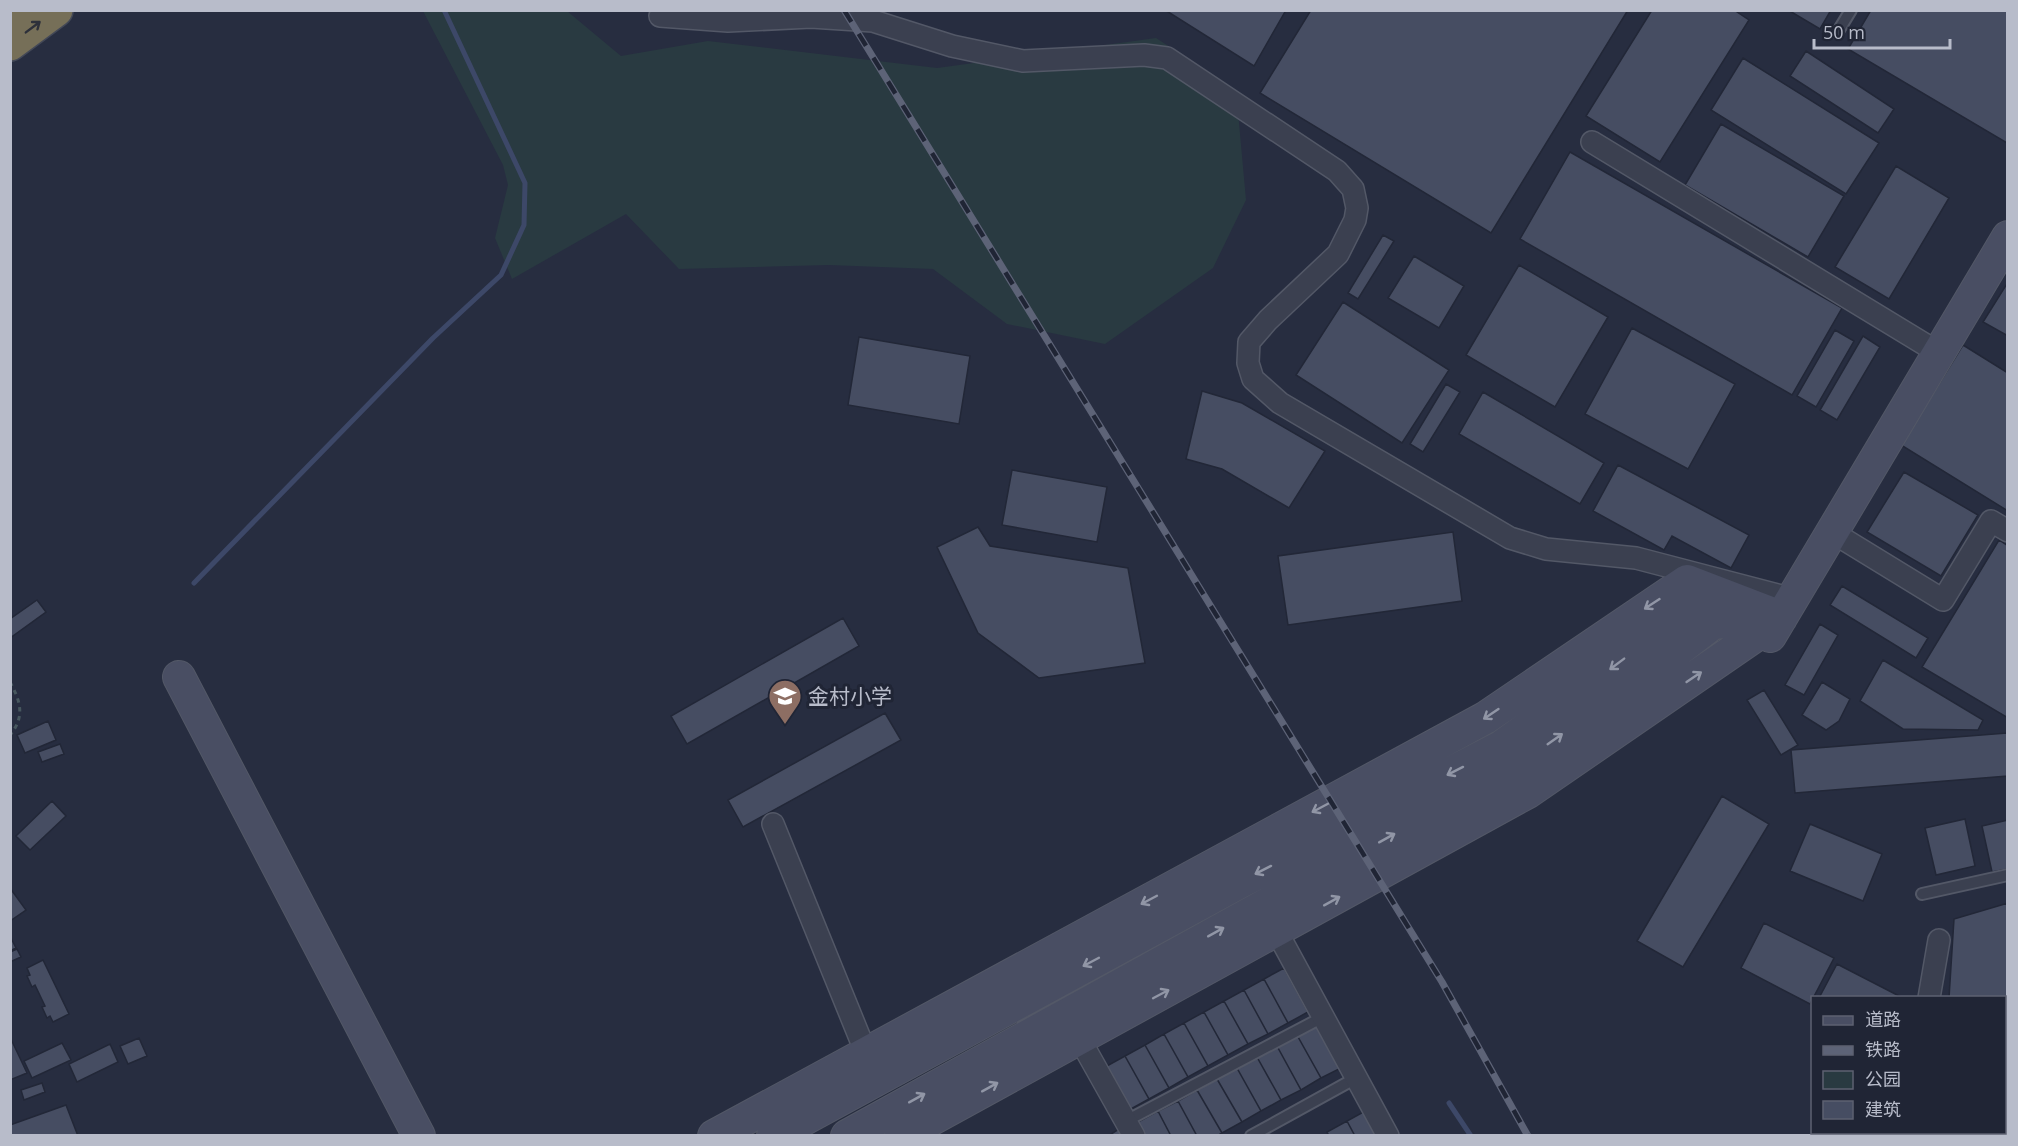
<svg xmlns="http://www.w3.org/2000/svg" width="2018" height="1146" font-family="'Open Sans','Noto Sans SC',sans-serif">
<rect width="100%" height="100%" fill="#272d40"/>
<path fill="#293a41" d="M423 11H567L621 56 708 41 937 68 1156 38 1236 90 1246 200 1213 268 1105 344 1007 324 933 269 829 265 679 269 626 214 512 279 495 238 508 185 503 165Z"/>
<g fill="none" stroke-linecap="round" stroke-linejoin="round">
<path stroke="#3d4868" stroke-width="5" d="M194 583 433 338 501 275 524 225 525 183 444 10
M1449 1103 1471 1136"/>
</g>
<path fill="#464d62" stroke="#222737" stroke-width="1.5" d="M1165 10H1286L1254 66Z
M1311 10H1628L1491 233 1260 93Z
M1652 10H1734L1749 20 1660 162 1586 116Z
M1788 10H1831L1820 29Z
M1871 10H2008L2007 143 1848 49Z
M1806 51 1894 109 1878 133 1790 76Z
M1743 58 1879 143 1846 194 1711 110Z
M1721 124 1844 196 1808 257 1685 185Z
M1570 152 1842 308 1792 395 1520 239Z
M1896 166 1949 198 1889 299 1835 267Z
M1383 235 1394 241 1358 299 1348 293Z
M1414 256 1464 286 1439 328 1388 298Z
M1519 265 1608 317 1555 407 1466 355Z
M2008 282V336L1983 322Z
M1343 302 1449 370 1402 443 1296 375Z
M1632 328 1735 384 1688 469 1585 414Z
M1835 330 1854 341 1816 407 1797 396Z
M1863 336 1880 347 1837 420 1820 410Z
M859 337 970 356 959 424 848 405Z
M1963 345 2008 373V511L1901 445Z
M1446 384 1460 392 1423 452 1410 444Z
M1202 391 1242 403 1325 451 1289 508 1222 469 1186 459Z
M1483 392 1604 463 1580 504 1459 434Z
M1618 465 1749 535 1731 568 1672 536 1664 550 1593 511Z
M1012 470 1107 487 1097 542 1002 525Z
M1904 472 1978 515 1941 576 1867 532Z
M978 527 990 546 1128 568 1145 663 1039 678 978 633 937 547Z
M1453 532 1462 601 1288 625 1278 556Z
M1999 540 2008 546V718L1922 667Z
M1842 586 1928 638 1916 658 1830 605Z
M37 600 46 612 10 638V619Z
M843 618 859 646 687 744 671 716Z
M1820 624 1838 635 1804 695 1785 685Z
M1883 660 1983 720 1978 730 1903 729 1860 701Z
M1822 682 1850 699 1839 721 1826 730 1802 715Z
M1764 690 1798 745 1781 755 1747 700Z
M885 713 901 740 743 827 728 800Z
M48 721 56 740 25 753 17 735Z
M2007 733 2008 776 1795 793 1791 750Z
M60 744 64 754 42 762 38 752Z
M1722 796 1769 824 1683 967 1637 941Z
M52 801 66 816 30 850 16 836Z
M1965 819 1975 866 1936 875 1925 828Z
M2008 820V869L1992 872 1982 826Z
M1810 824 1882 854 1863 901 1790 871Z
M10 888 26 910 10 921Z
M2008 903V1136H1939V1132H2004V998H1949L1954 919Z
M1764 923 1834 958 1810 1004 1741 968Z
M10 936 16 948 10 951Z
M17 949 21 957 10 962V952Z
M43 960 69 1014 53 1022 50 1016 47 1018 42 1007 45 1006 35 985 32 987 27 976 30 975 27 968Z
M1837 964 1903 998H1819Z
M1284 968 1308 1012 1288 1023 1264 979Z
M1264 979 1288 1023 1268 1034 1244 990Z
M1244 990 1268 1034 1248 1044 1224 1001Z
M1224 1001 1248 1044 1228 1055 1204 1012Z
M1204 1012 1228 1055 1208 1066 1184 1023Z
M1184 1023 1208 1066 1188 1077 1164 1034Z
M1317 1024 1341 1068 1321 1078 1297 1035Z
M1164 1034 1188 1077 1169 1088 1145 1045Z
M1297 1035 1321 1078 1301 1090 1277 1046Z
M10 1037 27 1073 10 1080Z
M139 1038 147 1056 128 1064 120 1046Z
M62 1043 71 1060 32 1078 24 1061Z
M110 1044 118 1062 77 1082 69 1064Z
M1145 1045 1169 1088 1149 1099 1125 1056Z
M1277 1046 1301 1090 1281 1100 1257 1057Z
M1125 1056 1149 1099 1129 1110 1105 1067Z
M1257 1057 1281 1100 1261 1111 1237 1068Z
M1237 1068 1261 1111 1242 1122 1217 1079Z
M1217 1079 1242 1122 1222 1133 1197 1090Z
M42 1083 45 1092 24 1100 21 1090Z
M1197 1090 1222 1133 1217 1136H1197L1178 1101Z
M1178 1101 1197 1136H1171L1158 1111Z
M66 1105 78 1136H10V1125Z
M1367 1110 1381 1136H1355L1347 1121Z
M1158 1111 1171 1136H1145L1138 1122Z
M1347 1121 1355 1136H1329L1327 1132Z
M1122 1127 1127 1136H1108Z"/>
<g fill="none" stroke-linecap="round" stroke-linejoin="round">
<defs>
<path id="lane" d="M1837 33 1851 10
M1922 894 2008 875
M1126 1121 1323 1017
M1251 1136 1356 1078"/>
<path id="street" d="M660 16 728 21 811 17 873 21 952 46 1023 61 1144 55 1167 58 1337 171 1353 189 1357 208 1355 220 1338 254 1268 320 1249 342 1248 363 1253 379 1280 403 1510 538 1546 549 1636 558 1793 599
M1592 142 1939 353
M1832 532 1943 600 1991 521 2008 531
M773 824 866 1053
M1277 932 1388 1136
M1929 998 1939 940
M1079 1038 1134 1136
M1908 1136V1132"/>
<path id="secondary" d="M1770 636 2008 237
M179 677 419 1136
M714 1136 1485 718 1687 581 1781 617
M773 1136 1240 882 1501 747 1697 605 1736 611
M847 1136 1512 769 1627 689 1713 623 1745 620
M901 1136 1528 792 1781 618"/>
<path id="highway" d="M10 11 11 10
M10 44 56 10"/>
</defs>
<use href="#lane" stroke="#535867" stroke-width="14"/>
<use href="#street" stroke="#535867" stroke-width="24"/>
<use href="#secondary" stroke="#535867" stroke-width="34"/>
<use href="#highway" stroke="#434857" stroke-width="36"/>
<path stroke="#47575e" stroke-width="3" stroke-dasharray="4.5 4.5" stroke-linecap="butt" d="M10 682C21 702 25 717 10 735"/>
<use href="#lane" stroke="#3b4050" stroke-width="10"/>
<use href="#street" stroke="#3b4050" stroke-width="21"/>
<use href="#secondary" stroke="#494e63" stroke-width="32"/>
<use href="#highway" stroke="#766f58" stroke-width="33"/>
<defs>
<path id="rail" d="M844 10 1442 982 1528 1136"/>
</defs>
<use href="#rail" stroke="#5d6377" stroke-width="7"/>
<use href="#rail" stroke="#202535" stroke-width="4.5" stroke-dasharray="14" stroke-linecap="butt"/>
</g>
<defs><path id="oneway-shaft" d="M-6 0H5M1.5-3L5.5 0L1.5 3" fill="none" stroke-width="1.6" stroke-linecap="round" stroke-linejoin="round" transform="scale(1.5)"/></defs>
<use stroke="#2d303a" href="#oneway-shaft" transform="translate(33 27) rotate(-37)"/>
<g stroke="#9196a6">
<use href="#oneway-shaft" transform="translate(1652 604) rotate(147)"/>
<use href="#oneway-shaft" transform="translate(1617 664) rotate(143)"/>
<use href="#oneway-shaft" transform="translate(1694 677) rotate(-34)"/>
<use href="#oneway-shaft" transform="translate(1491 714) rotate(146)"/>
<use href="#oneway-shaft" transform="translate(1555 739) rotate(-35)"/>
<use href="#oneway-shaft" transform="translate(1455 771) rotate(153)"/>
<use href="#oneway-shaft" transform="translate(1320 808) rotate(152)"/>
<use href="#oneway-shaft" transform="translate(1387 838) rotate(-29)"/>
<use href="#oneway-shaft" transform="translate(1263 870) rotate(153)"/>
<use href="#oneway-shaft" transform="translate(1149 900) rotate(152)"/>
<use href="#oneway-shaft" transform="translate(1332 901) rotate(-29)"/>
<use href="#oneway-shaft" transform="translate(1216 932) rotate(-29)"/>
<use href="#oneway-shaft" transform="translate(1091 962) rotate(152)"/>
<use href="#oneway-shaft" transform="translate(1161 994) rotate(-28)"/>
<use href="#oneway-shaft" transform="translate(990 1087) rotate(-29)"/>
<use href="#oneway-shaft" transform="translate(917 1098) rotate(-29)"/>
</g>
<defs>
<symbol id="school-pin" viewBox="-11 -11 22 30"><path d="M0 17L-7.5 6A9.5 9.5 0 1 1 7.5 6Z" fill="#8d6e63" stroke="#202535"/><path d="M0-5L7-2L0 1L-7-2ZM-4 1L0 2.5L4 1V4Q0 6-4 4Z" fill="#fff"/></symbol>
</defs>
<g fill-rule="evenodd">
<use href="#school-pin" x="766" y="677" width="38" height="52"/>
</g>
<g text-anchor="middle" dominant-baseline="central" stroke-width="6" stroke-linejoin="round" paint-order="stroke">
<g font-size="21" fill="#b8bcca" stroke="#202535" text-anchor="start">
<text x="808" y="696">金村小学</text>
</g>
</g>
<rect width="2018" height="1146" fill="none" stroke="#b8bcca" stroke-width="24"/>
<rect x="1811" y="996" width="195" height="138" fill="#202535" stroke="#5d6171" stroke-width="1.5"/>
<rect x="1823" y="1016" width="30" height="9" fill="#494e63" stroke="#5d6171" stroke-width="1.5"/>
<text x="1865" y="1026" font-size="18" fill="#b8bcca">道路</text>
<rect x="1823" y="1046" width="30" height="9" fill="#5d6377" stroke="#5d6171" stroke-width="1.5"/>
<text x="1865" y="1056" font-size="18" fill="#b8bcca">铁路</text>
<rect x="1823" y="1071" width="30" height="18" fill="#293a41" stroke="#5d6171" stroke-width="1.5"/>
<text x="1865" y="1086" font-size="18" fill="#b8bcca">公园</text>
<rect x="1823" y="1101" width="30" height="18" fill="#464d62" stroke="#5d6171" stroke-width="1.5"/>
<text x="1865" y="1116" font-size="18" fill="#b8bcca">建筑</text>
<path d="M1814 39v9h136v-9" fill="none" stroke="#b8bcca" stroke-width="3"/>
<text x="1823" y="39" font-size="18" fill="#b8bcca" stroke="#202535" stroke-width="4.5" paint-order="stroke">50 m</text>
</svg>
